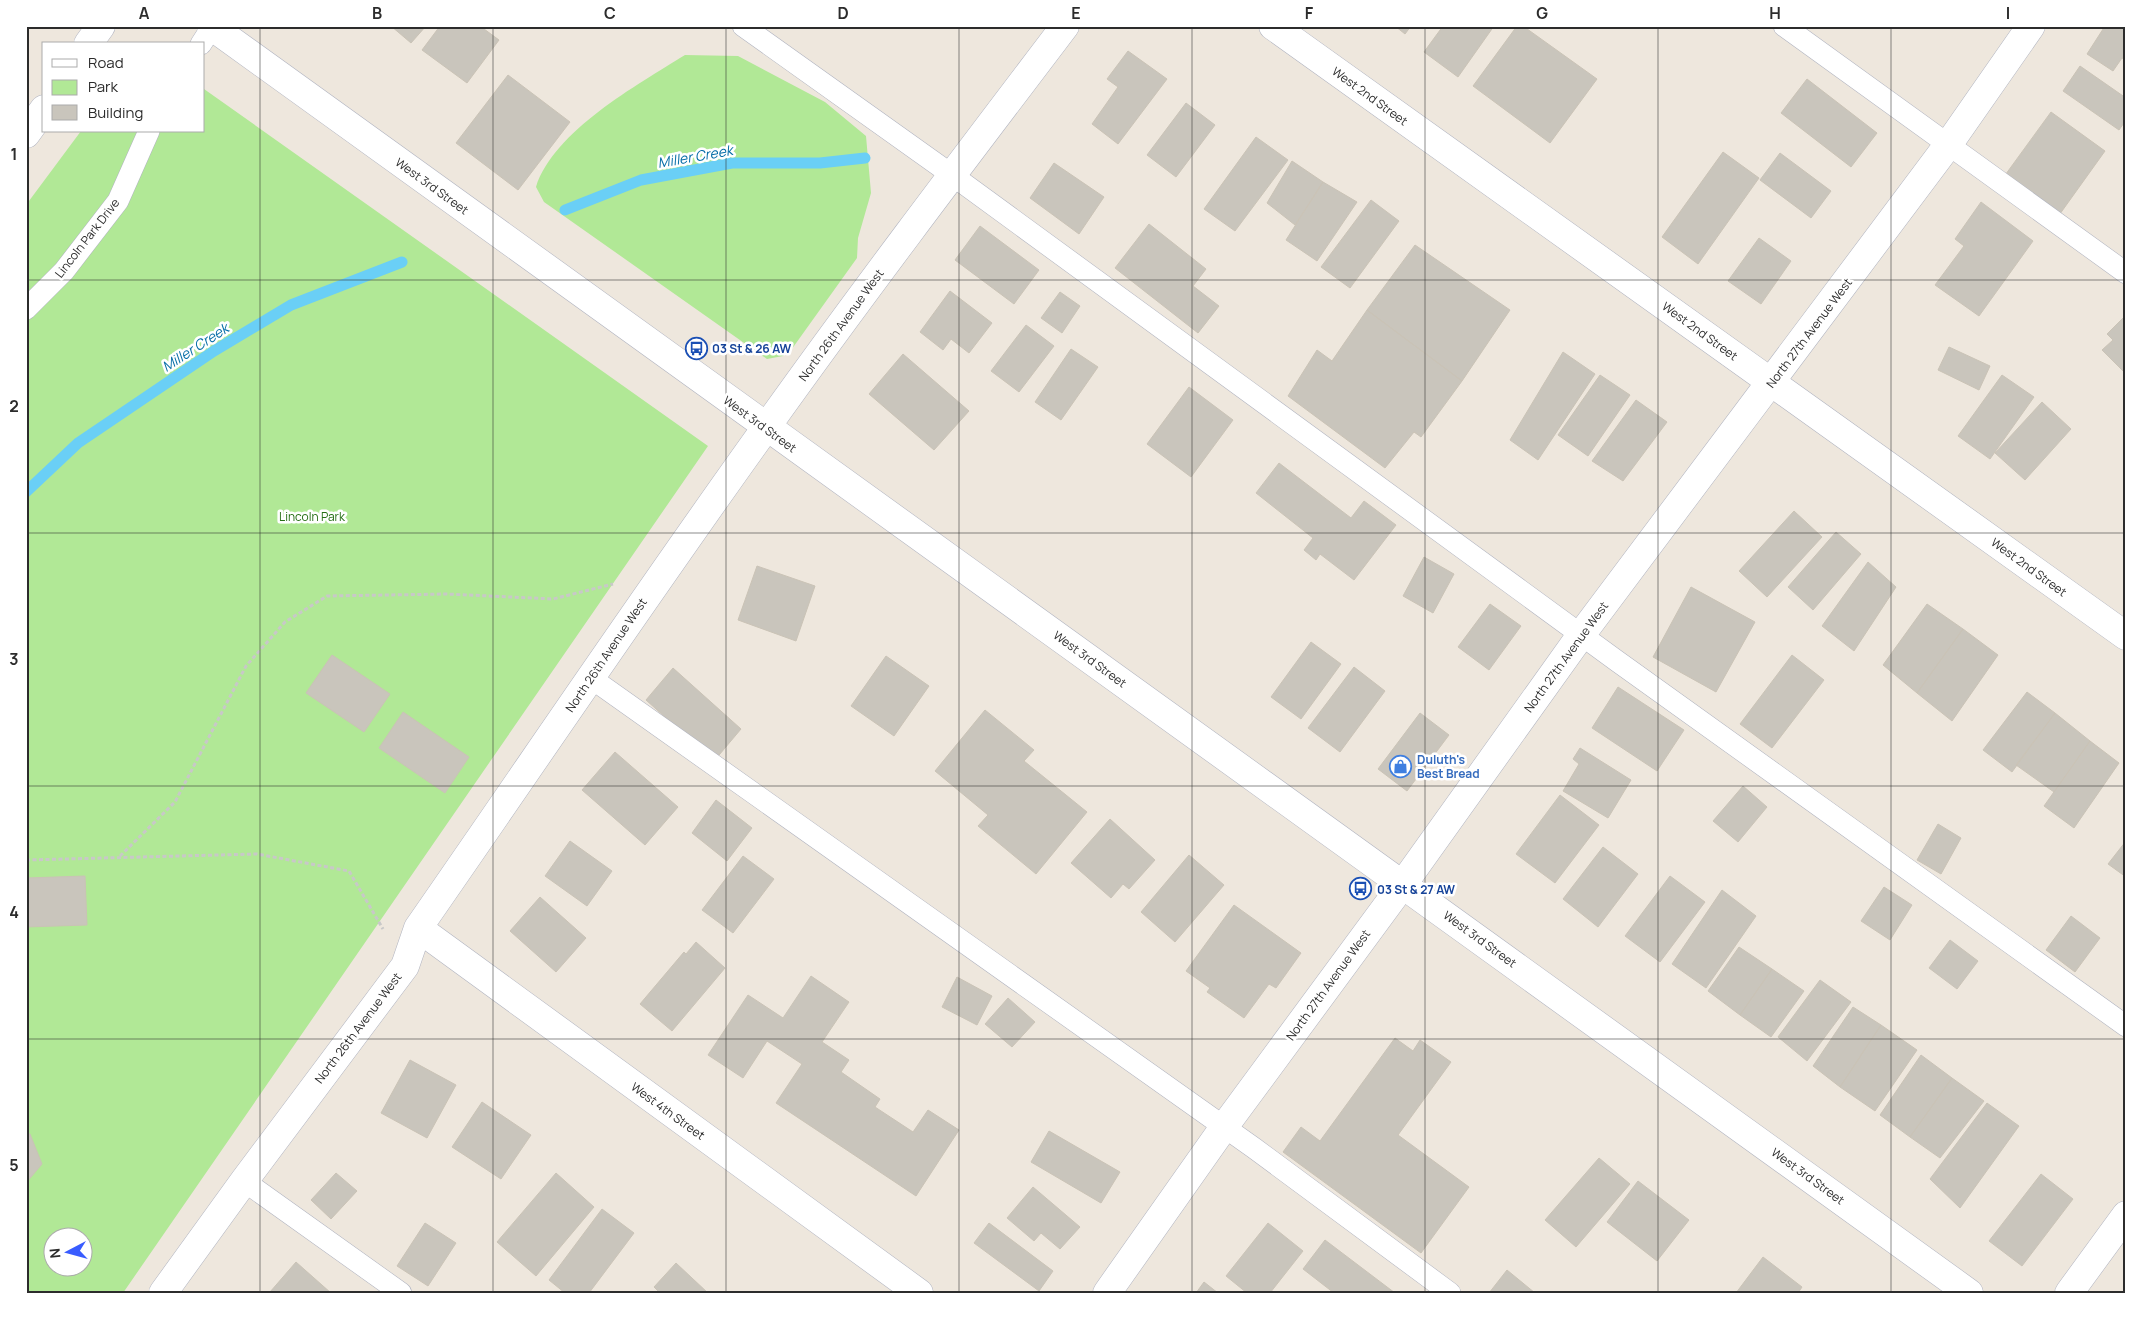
<svg xmlns="http://www.w3.org/2000/svg" width="2152" height="1319" font-family="Manrope,sans-serif">
<rect width="100%" height="100%" fill="#eee7dd"/>
<path fill="#b1e896" fill-rule="evenodd" d="M685 55 738 56 825 102 866 136 871 193 858 238 857 258 794 346 783 356 767 359 544 202 536 187C554 131 637 85 685 55Z
M204 89 708 446 123 1293H26V205L81 131H204ZM52 1236H82V1266H52Z"/>
<g fill="none" stroke-linecap="round" stroke-linejoin="round">
<path stroke="#6acff6" stroke-width="11" d="M565 210 641 180 732 163H820L865 158
M26 492 78 443 214 351 291 305 402 262"/>
</g>
<path fill="#c9c5bc" stroke="#cac3b6" d="M391 26H426L411 43Z
M440 26H480L499 40 467 83 422 50Z
M1395 26H1411L1405 34Z
M1443 26H1494L1458 77 1424 52Z
M1517 26H1523L1597 79 1550 143 1473 86Z
M2105 26H2126V60L2122 58 2113 71 2087 54Z
M1128 51 1167 79 1118 144 1092 124 1118 87 1107 79Z
M2080 66 2126 98V120L2119 130 2063 91Z
M508 75 570 122 518 190 456 143Z
M1807 79 1877 133 1851 167 1781 113Z
M1186 103 1215 125 1176 177 1147 155Z
M2051 112 2105 151 2057 218 2003 178Z
M1256 137 1288 160 1235 231 1204 209Z
M1723 152 1759 178 1698 264 1662 237Z
M1780 153 1831 191 1811 218 1760 180Z
M1292 161 1323 182 1295 225 1267 203Z
M1054 163 1104 197 1079 234 1030 198Z
M1323 182 1357 202 1317 261 1286 240Z
M1371 200 1399 221 1350 288 1321 267Z
M1981 202 2033 241 1979 316 1935 285 1964 246 1955 239Z
M1149 224 1206 269 1193 286 1219 306 1198 333 1115 268Z
M980 226 1039 270 1014 304 955 260Z
M1759 238 1791 261 1761 304 1728 281Z
M1415 245 1510 310 1462 381 1367 310Z
M950 291 992 323 969 353 951 339 943 350 920 332Z
M1060 292 1080 306 1062 333 1041 318Z
M1367 310 1462 381 1421 437 1414 432 1385 468 1288 396 1317 350 1332 361Z
M2126 315V368L2123 371 2102 350 2113 340 2107 334Z
M1026 325 1054 346 1019 392 991 371Z
M1949 347 1990 366 1979 390 1938 370Z
M1071 349 1098 367 1061 420 1035 402Z
M1563 352 1595 374 1538 460 1510 440Z
M903 354 969 411 934 450 869 394Z
M1600 375 1630 395 1588 456 1558 435Z
M2002 375 2034 397 1990 459 1958 436Z
M1189 387 1233 420 1191 477 1147 444Z
M1636 400 1667 422 1623 481 1592 461Z
M2042 402 2071 429 2025 480 1995 453Z
M1279 463 1351 518 1364 501 1396 525 1354 580 1320 554 1316 560 1304 550 1313 538 1256 493Z
M1794 511 1822 537 1767 597 1739 571Z
M1836 532 1861 554 1813 610 1788 587Z
M1424 557 1454 574 1433 613 1403 596Z
M1868 562 1896 587 1854 651 1822 626Z
M757 566 815 586 796 641 738 620Z
M1691 587 1755 622 1716 692 1653 657Z
M1490 604 1521 626 1489 670 1458 647Z
M1927 604 1963 629 1917 693 1883 665Z
M1963 629 1998 655 1952 721 1917 693Z
M1311 642 1341 664 1301 719 1271 697Z
M332 655 390 694 364 732 306 693Z
M1792 655 1824 680 1772 748 1740 724Z
M886 656 929 686 894 736 851 706Z
M1354 667 1385 691 1340 752 1308 728Z
M673 668 741 729 714 761 646 700Z
M1618 687 1684 730 1657 771 1592 728Z
M2027 692 2055 713 2012 772 1983 750Z
M985 710 1034 750 1024 761 1087 812 1036 874 978 826 988 815 935 771Z
M403 712 469 757 445 793 379 748Z
M1420 713 1449 735 1407 791 1378 769Z
M2055 713 2090 741 2054 792 2016 765Z
M2090 741 2119 763 2074 828 2044 806Z
M1580 748 1631 780 1608 818 1563 791 1579 764 1573 759Z
M615 752 678 807 645 845 582 790Z
M1743 786 1767 807 1738 842 1713 821Z
M1560 795 1599 825 1555 883 1516 854Z
M716 800 752 828 727 861 692 833Z
M1110 819 1155 860 1129 889 1123 884 1111 898 1071 863Z
M1938 824 1961 838 1941 874 1917 860Z
M570 841 612 871 587 906 545 876Z
M2126 841V877L2108 864Z
M1603 847 1638 874 1598 927 1563 899Z
M1189 855 1224 885 1175 942 1141 912Z
M743 856 774 879 733 933 702 910Z
M85 876 87 925 26 927V878Z
M1670 876 1705 902 1660 962 1625 936Z
M1884 887 1912 905 1890 940 1861 921Z
M1722 890 1756 916 1706 988 1672 964Z
M540 897 586 938 556 972 510 931Z
M1234 905 1301 953 1276 988 1269 984 1244 1018 1207 992 1210 988 1186 971Z
M2071 916 2100 938 2075 972 2046 950Z
M1950 940 1978 961 1957 989 1929 968Z
M696 942 725 968 672 1031 640 1004 684 952 686 954Z
M1739 947 1772 969 1740 1015 1708 991Z
M1772 969 1804 991 1771 1037 1740 1015Z
M811 976 849 1002 822 1042 849 1060 841 1072 880 1099 875 1107 913 1132 928 1110 959 1130 916 1196 776 1103 802 1064 767 1041 743 1078 708 1055 748 995 783 1018Z
M957 977 992 996 977 1025 942 1007Z
M1820 980 1851 1002 1807 1061 1778 1037Z
M1008 998 1035 1022 1012 1047 985 1024Z
M1853 1007 1881 1025 1840 1087 1813 1066Z
M1881 1025 1917 1050 1875 1111 1840 1087Z
M1395 1038 1413 1051 1420 1040 1451 1062 1398 1135 1469 1187 1421 1253 1283 1152 1301 1127 1320 1141Z
M1921 1055 1952 1078 1910 1137 1880 1115Z
M410 1060 456 1085 427 1138 381 1113Z
M1952 1078 1984 1101 1940 1158 1910 1137Z
M482 1102 531 1135 501 1179 452 1147Z
M1987 1103 2019 1126 1960 1208 1930 1179Z
M1049 1131 1120 1172 1101 1203 1031 1162Z
M26 1134H30L42 1164 26 1183Z
M1599 1158 1630 1184 1576 1247 1545 1220Z
M336 1173 357 1191 331 1219 311 1200Z
M556 1173 594 1207 536 1276 497 1242Z
M2041 1174 2073 1199 2022 1266 1989 1241Z
M1638 1181 1689 1220 1657 1261 1607 1222Z
M1033 1187 1080 1227 1060 1249 1041 1233 1034 1241 1007 1218Z
M602 1209 634 1233 589 1293H565L549 1280Z
M425 1223 456 1243 428 1286 397 1266Z
M989 1223 1053 1271 1039 1291 974 1243Z
M1268 1223 1303 1251 1270 1293H1247L1226 1276Z
M1325 1240 1395 1293H1334L1303 1269Z
M1763 1257 1802 1287 1798 1293H1736Z
M296 1262 331 1293 270 1292Z
M676 1263 708 1293H660L654 1287Z
M1507 1270 1535 1293H1489Z
M1204 1282 1218 1293H1196Z"/>
<g fill="none" stroke-linecap="round" stroke-linejoin="round">
<defs>
<path id="lane" d="M743 26 952 175 1617 661 2126 1026
M1784 26 2126 273
M201 44 212 27
M26 309 64 271 118 201 149 131
M591 678 1254 1148 1450 1293
M244 1181 401 1293"/>
<path id="street" d="M1273 26 2126 636
M88 44 101 26
M26 134 44 109
M418 928 919 1293
M163 1293 244 1181 405 966 418 928C534 761 647 593 765 429 862 293 964 159 1065 26
M1107 1293 1224 1127 1403 884
M2069 1293 2126 1215"/>
<path id="secondary" d="M211 26 1969 1293
M1403 884 1581 635 1948 145 2031 26"/>
</defs>
<use href="#lane" stroke="#b1b4c0" stroke-width="22"/>
<use href="#street" stroke="#b1b4c0" stroke-width="29"/>
<use href="#secondary" stroke="#b1b4c0" stroke-width="29"/>
<path stroke="#c8c8c8" stroke-width="3" stroke-dasharray="4 2.5" stroke-linecap="butt" d="M120 856 175 802 246 666 285 622 327 596 447 594 553 599 613 584
M26 860 257 854 349 871 383 929"/>
<use href="#lane" stroke="#fff" stroke-width="21"/>
<use href="#street" stroke="#fff" stroke-width="28"/>
<use href="#secondary" stroke="#fff" stroke-width="28"/>
</g>
<path fill="none" stroke="#2c2c2c" stroke-width="1" stroke-opacity="0.55" d="M260 26V1293M493 26V1293M726 26V1293M959 26V1293M1192 26V1293M1425 26V1293M1658 26V1293M1891 26V1293M26 280H2126M26 533H2126M26 786H2126M26 1039H2126"/>
<defs>
<symbol id="bus-ring" viewBox="-11 -11 22 22"><circle r="9.5" fill="#fff" stroke="#1a4fb4" stroke-width="1.5"/><path d="M-5-6H5V4H4V6H2V4H-2V6H-4V4H-5ZM-3.5-4V0h7V-4ZM-3.5 1.2v1.5H-2V1.2ZM2 1.2v1.5H3.5V1.2Z" fill="#1a4fb4"/></symbol>
<symbol id="shop-ring" viewBox="-11 -11 22 22"><circle r="9.5" fill="#fff" stroke="#3f7fe0" stroke-width="1.5"/><path d="M-5-2.5h2.3a2.7 3.5 0 0 1 5.4 0H5L5.5 6h-11ZM-1.5-2.5h3a1.5 2.3 0 0 0-3 0Z" fill="#3f7fe0"/></symbol>
</defs>
<g fill-rule="evenodd">
<use href="#bus-ring" x="684" y="336" width="25" height="25"/>
<use href="#shop-ring" x="1388" y="754" width="25" height="25"/>
<use href="#bus-ring" x="1348" y="876" width="25" height="25"/>
</g>
<g text-anchor="middle" dominant-baseline="central" stroke-width="5" stroke-linejoin="round" paint-order="stroke">
<g font-size="12" fill="#2c2c2c" stroke="#fff">
<text transform="translate(1370 96) rotate(36)">West 2nd Street</text>
<text transform="translate(432 186) rotate(36)">West 3rd Street</text>
<text transform="translate(87 238) rotate(-52)">Lincoln Park Drive</text>
<text transform="translate(841 325) rotate(-54)">North 26th Avenue West</text>
<text transform="translate(1700 331) rotate(36)">West 2nd Street</text>
<text transform="translate(1809 333) rotate(-53)">North 27th Avenue West</text>
<text transform="translate(760 424) rotate(36)">West 3rd Street</text>
<text transform="translate(2029 567) rotate(36)">West 2nd Street</text>
<text transform="translate(606 655) rotate(-56)">North 26th Avenue West</text>
<text transform="translate(1566 657) rotate(-54)">North 27th Avenue West</text>
<text transform="translate(1090 659) rotate(36)">West 3rd Street</text>
<text transform="translate(1480 939) rotate(36)">West 3rd Street</text>
<text transform="translate(1328 985) rotate(-54)">North 27th Avenue West</text>
<text transform="translate(358 1028) rotate(-53)">North 26th Avenue West</text>
<text transform="translate(668 1111) rotate(36)">West 4th Street</text>
<text transform="translate(1808 1176) rotate(36)">West 3rd Street</text>
</g>
<g font-size="12" font-weight="bold" fill="#164399" stroke="#fff" text-anchor="start">
<text x="712" y="348">03 St &amp; 26 AW</text>
<text x="1377" y="889">03 St &amp; 27 AW</text>
</g>
<g font-size="12" fill="#276f16" stroke="#fff">
<text x="312" y="516">Lincoln Park</text>
</g>
<g font-size="12" font-weight="bold" fill="#366cbe" stroke="#fff" text-anchor="start">
<text x="1417" y="759">Duluth's<tspan x="1417" dy="14">Best Bread</tspan></text>
</g>
<g font-size="14" font-style="italic" fill="#056da7" stroke="#fff">
<text transform="translate(695 156) rotate(-10)">Miller Creek</text>
<text transform="translate(195 347) rotate(-33)">Miller Creek</text>
</g>
</g>
<rect width="2152" height="1319" fill="none" stroke="#ffffff" stroke-width="55"/>
<rect x="42" y="42" width="162" height="90" fill="#ffffff" stroke="#ababab"/>
<rect x="52" y="59" width="25" height="8" fill="#ffffff" stroke="#ababab"/>
<text x="88" y="68" font-size="15" fill="#2c2c2c">Road</text>
<rect x="52" y="80" width="25" height="15" fill="#b1e896" stroke="#ababab"/>
<text x="88" y="92" font-size="15" fill="#2c2c2c">Park</text>
<rect x="52" y="105" width="25" height="15" fill="#c9c5bc" stroke="#ababab"/>
<text x="88" y="118" font-size="15" fill="#2c2c2c">Building</text>
<g transform="translate(68 1252) rotate(264)"><circle r="24" fill="#ffffff" stroke="#ababab"/>
<path d="M0-4L9 19L0 12L-9 19Z" fill="#395cff"/>
<text y="-8" font-size="14" font-weight="bold" text-anchor="middle" fill="#2c2c2c">N</text>
</g>
<rect x="28" y="28" width="2096" height="1264" fill="none" stroke="#2c2c2c" stroke-width="2"/>
<g font-size="16" text-anchor="middle" font-weight="bold" fill="#2c2c2c">
<text x="144" y="19">A</text>
<text x="377" y="19">B</text>
<text x="610" y="19">C</text>
<text x="843" y="19">D</text>
<text x="1076" y="19">E</text>
<text x="1309" y="19">F</text>
<text x="1542" y="19">G</text>
<text x="1775" y="19">H</text>
<text x="2008" y="19">I</text>
<text x="14" y="160">1</text>
<text x="14" y="412">2</text>
<text x="14" y="665">3</text>
<text x="14" y="918">4</text>
<text x="14" y="1171">5</text>
</g>
</svg>
